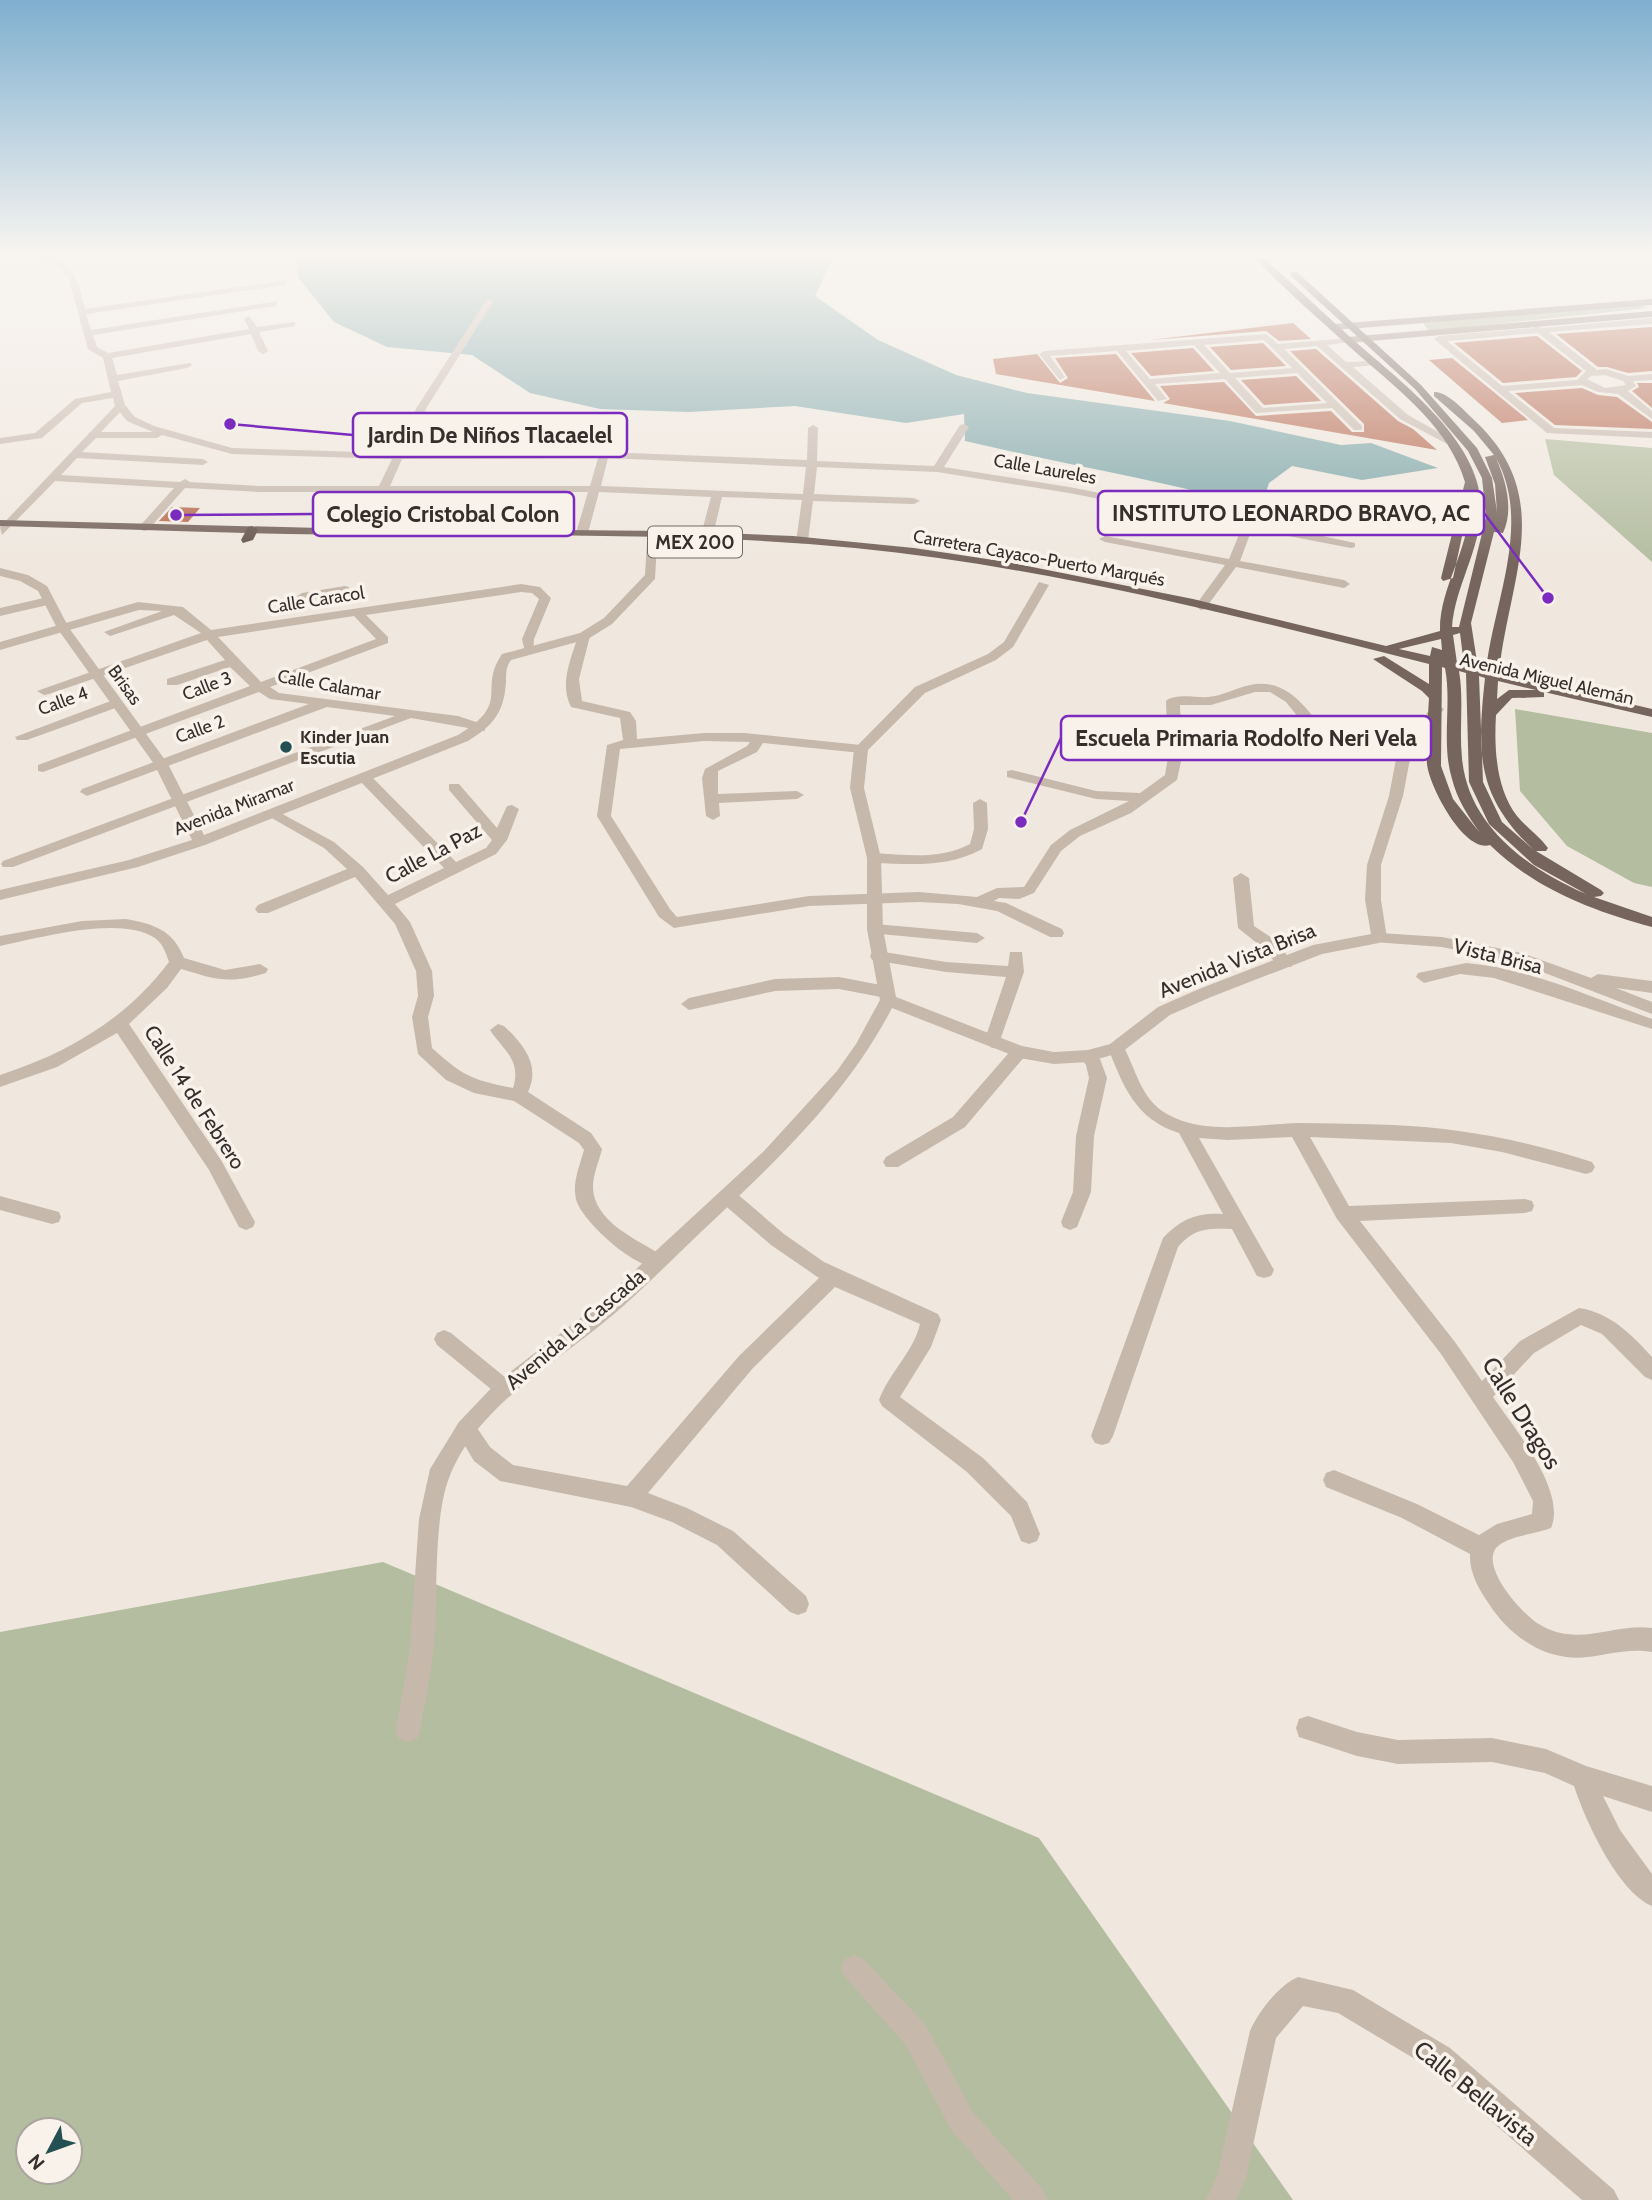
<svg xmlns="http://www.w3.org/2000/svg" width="1652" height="2200" font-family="Cabin,sans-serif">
<rect width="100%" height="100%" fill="#f0e8df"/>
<path fill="#b4bda0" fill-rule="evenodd" d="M1639 305 1648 308 1429 331 1423 323Z
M1545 439 1652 448V562L1554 475Z
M1515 709 1652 733V887L1634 883 1567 846 1520 791Z
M383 1562 1039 1838 1293 2200H0V1632ZM28 2130H70V2172H28Z"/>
<path fill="#81a8aa" d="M296 257H833L815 296 878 340 956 375 1027 393 1230 421 1341 445 1371 443 1438 468 1362 480 1292 466 1269 483 1261 507C1163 481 1063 464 965 441L964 414 906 423 795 406 689 412 600 409 530 393 472 355 387 347 334 322 298 277Z"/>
<path fill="#b86c54" d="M1293 323 1311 339 1279 341 1266 331 1150 340Z
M1652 327V371L1628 373 1607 367H1598L1556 334Z
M1537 336 1582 371 1576 377 1503 383 1454 343Z
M1263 343 1286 366 1231 370 1210 347Z
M1193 348 1214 371 1151 376 1131 353Z
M1316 349 1398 421 1413 429 1437 450 1163 403 1170 399 1160 386 1224 382 1256 416 1331 411 1352 432H1364V424L1290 351Z
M1037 354 1060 383 1068 378 1055 358 1116 354 1155 401 996 374 993 359Z
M1452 358 1528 420 1502 423 1429 360Z
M1296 376 1321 401 1264 405 1241 380Z
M1637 383H1652V408L1632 391 1639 387Z
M1582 388 1598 395 1617 397 1652 422V429L1555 425 1515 393Z
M172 507 200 508 188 522 159 521Z"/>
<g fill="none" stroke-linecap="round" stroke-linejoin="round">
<path fill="#c7b8ac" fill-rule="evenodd" d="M44 257C73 257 80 285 85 309L287 280 284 285 86 314 91 330 278 301 275 306 93 335 97 347 108 353 249 329 244 319 249 316 257 327 295 322V326L259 332 268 351 263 354 258 351 251 334 112 358 117 375 190 363 192 365 187 368 118 381 125 405 135 417 154 426 232 448 395 453 417 407 485 302 489 299 493 302 427 407 405 453 604 452 807 460 808 428 813 425 818 428 817 461 934 466 960 425 964 424 969 427 944 467 1069 487 1293 530 1298 506 1308 500 1383 516 1377 519 1309 507 1304 532 1355 543V547L1351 548 1252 529 1240 561 1344 580 1350 584 1344 588 1236 567 1205 609 1201 610 1195 606 1225 565 1105 542 1099 539 1105 536 1229 559 1242 527 1069 493 937 472 817 467 814 494 914 498 920 501 914 504 813 501 808 541 802 544 796 541 802 500 722 497 713 535 707 538 701 535 711 497 599 492 588 533 582 536 576 533 588 492H387L368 532 362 535 356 532 376 492H259L185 488 148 530 144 531 138 528 174 488 55 481 2 535 0 527 115 406 113 398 82 403 42 438 0 444V438L35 433 75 399 111 392 103 358 88 349 69 279 62 270ZM120 412 127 421 153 432H101ZM162 435 232 454 392 459 379 486H259L190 482 185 479 180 482 61 475 77 458 203 465 208 462 203 459 82 452 96 438H157ZM598 458 590 486H390L402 459ZM608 458 806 467 803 494 601 486Z
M1652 318V324L1549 332 1597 370 1606 369 1628 376 1652 374V380L1633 381 1636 386 1628 391 1652 411V419L1618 394 1598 392 1582 385 1508 391 1554 428 1652 432V438L1547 433 1434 339 1439 336 1533 328 1537 325 1542 328ZM1538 333 1586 371 1577 380 1502 386 1447 341ZM1605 375 1623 381 1626 385 1605 388 1587 379 1591 376Z
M1266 334 1278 344 1350 338V342L1327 345 1346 362 1376 361V365L1353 367 1408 415 1456 442 1447 444 1400 419 1317 346 1284 349 1362 426V430H1354L1332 408 1256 413 1225 379 1155 384 1167 399 1158 401 1117 351 1050 356 1065 377 1060 380 1039 354 1044 351ZM1264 340 1292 368 1230 373 1204 345ZM1194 345 1220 373 1150 379 1126 351ZM1297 373 1327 403 1263 408 1235 378Z
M521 584 540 587 551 598 534 639 533 652H525L522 639 539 599 532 593 521 592 366 615 388 637V643L270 687 279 693 458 716 485 725V731L411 718 13 867H3L1 864 3 861 395 716 327 707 87 796 80 792 82 789 309 704 270 699 259 692 43 772 38 771V765L250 686 230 667 177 685H167V679L225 660 207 640 49 694 44 695 37 691 201 633 174 615 110 636 104 632 162 611 139 610 0 650V642L138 602 183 607 211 630ZM354 616 376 639 261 682 218 637Z
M345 586 349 587V593L302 601 296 597 302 593Z
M48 597 54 601 52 604 0 616V608Z
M584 632 590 636 579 679 582 701 630 712 636 721 637 739 704 733H745L861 745 868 749 861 753 763 743 757 752 718 771V794L797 791 804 795 797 799 719 803 720 816 713 820 706 816 702 778 705 769 747 746 750 742 704 741 620 749 611 816 670 909 677 917 809 896 919 892 977 897 997 888 1024 887 1051 845 1070 830 1129 801 1096 799 1007 777V771L1012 770 1096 791 1140 793 1165 775 1168 757 1166 701C1176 693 1195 698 1208 697 1222 696 1236 688 1250 685 1290 676 1312 716 1333 743L1404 750 1411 754 1404 758 1293 747V741L1318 742 1286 702 1270 692H1255L1211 705H1180L1182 757 1177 780 1131 813 1080 836 1061 851 1034 893 1019 899 999 898 994 901 1006 903 1062 929 1064 933 1062 937H1050L997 911 958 904 919 902 809 906 674 928 659 917 597 816 607 745 623 740 620 718 571 707C559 684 571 659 578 636Z
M116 699 121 700V706L27 740H17L15 737Z
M364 773 369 774 456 862 486 848 492 840 449 790V784H459L497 828 507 806 512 805 519 809 507 840 496 854 395 904 410 922 432 971 434 996 428 1017 432 1048C463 1076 472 1080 513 1088 522 1060 503 1050 490 1030L498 1024 504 1026C523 1044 541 1065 528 1092L591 1133 602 1149C599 1162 593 1174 593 1187 593 1221 637 1240 662 1255L665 1261 662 1267C640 1274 581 1221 576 1199 572 1182 580 1165 584 1150L579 1143 514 1101 474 1093 446 1080 418 1054 412 1017 418 996 416 971 395 924 355 877 268 913H258L255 909 258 905 347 869 324 848 270 817 268 814 275 810 334 842 363 867 388 895 444 868 359 780V774Z
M980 799 987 803 988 829 982 849C948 868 912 864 874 863L867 858 874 853C907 855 940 860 970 844L974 829 973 803Z
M1241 873 1249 878 1254 926 1275 940 1293 963 1291 967H1279L1263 948 1238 928 1233 878Z
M126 919C154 924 173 930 184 958L225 970 260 964 268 969 266 973C227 984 218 980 181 969L167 988 129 1024 221 1160 255 1222 253 1227 246 1230 239 1227 209 1170 117 1033 57 1067 0 1087V1075C68 1053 126 1019 169 962 166 953 163 944 155 938 119 915 40 938 0 946V936L82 921Z
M875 924 977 933 985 938 977 943 869 933 867 929 869 925Z
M1379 933 1442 937 1522 953 1591 978 1598 974 1652 981V993L1616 988 1652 1002V1014L1519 963 1442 947 1373 942 1371 938 1373 934Z
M878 951 946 962 1008 966 1010 952H1022L1024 972 998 1046 992 1048 984 1042 1006 977 946 972 872 960 870 956 872 952Z
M1466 963C1530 968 1592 998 1652 1019V1029L1494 978 1460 974 1424 983 1416 977 1418 973Z
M839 977 886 986 894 992 886 998 839 989 775 991 689 1010 681 1004 689 998 775 979Z
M1116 1042 1122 1044C1136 1068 1140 1099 1167 1114 1206 1136 1256 1124 1298 1123 1330 1123 1362 1124 1394 1125 1462 1128 1528 1141 1592 1162L1595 1167 1592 1172 1586 1174 1502 1152 1451 1143 1310 1137 1349 1206 1525 1199 1532 1201 1534 1206 1532 1211 1525 1213 1360 1221 1455 1342 1482 1381 1520 1341 1579 1308C1611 1313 1631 1334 1652 1357V1380L1645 1377 1602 1334 1581 1325 1534 1353 1493 1397C1514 1428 1567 1491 1551 1528 1536 1534 1506 1536 1496 1548 1481 1568 1521 1612 1537 1623 1545 1628 1556 1633 1567 1634 1595 1638 1623 1624 1652 1628V1652C1630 1648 1610 1654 1588 1657 1547 1662 1510 1637 1489 1604 1479 1590 1469 1572 1470 1554L1402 1518 1326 1487 1323 1480 1326 1473 1334 1470 1417 1504 1479 1535 1497 1524 1532 1514 1533 1501 1513 1462 1441 1354 1337 1219 1292 1137 1228 1140 1199 1138 1274 1270 1271 1276 1264 1278 1257 1276 1232 1229C1208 1228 1194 1228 1178 1247L1113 1436 1109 1443 1102 1445 1095 1443 1091 1436 1163 1238C1180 1219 1198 1212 1223 1214L1179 1133C1136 1120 1123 1086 1108 1048Z
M1019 1046 1025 1048 1027 1052 1025 1056 965 1127 898 1167H886L883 1162 886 1157 953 1117 1013 1048Z
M1088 1050 1100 1059 1107 1078 1094 1136 1091 1192 1077 1227 1070 1230 1063 1227 1061 1222 1073 1192 1076 1136 1089 1078 1086 1065 1079 1056Z
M728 1190 735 1192 784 1234 824 1262 938 1314 941 1320 931 1347 900 1397 983 1458 1027 1502 1040 1534 1037 1541 1029 1544 1021 1541 1011 1516 967 1472 882 1406 879 1400C889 1373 914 1351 920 1324L835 1287 753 1368 648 1493 687 1508 733 1531 806 1596 809 1604 806 1612 798 1615 790 1612 717 1545 672 1522 631 1507 500 1481 474 1461 455 1429 459 1422 466 1420 473 1422 490 1447 513 1465 627 1486 739 1356 819 1278 771 1245 721 1202 719 1197 721 1192Z
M0 1196 59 1212 61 1217 59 1222 52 1224 0 1210Z
M444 1330 451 1333 511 1382 514 1388 511 1394 504 1397 497 1394 437 1345 434 1339 437 1333Z
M1308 1716 1357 1732 1398 1740 1492 1738 1546 1749 1586 1766 1652 1786V1812L1603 1796 1620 1830 1652 1874V1906C1618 1892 1585 1820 1574 1786L1545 1773 1492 1762 1398 1764 1357 1756 1299 1737 1296 1728 1299 1719Z
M854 1955 863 1959 925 2024 972 2111 1043 2190 1048 2200H1013L952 2131 905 2044 845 1977 841 1968 845 1959Z
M1298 1977 1353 1990 1450 2048 1614 2190 1619 2200H1582L1430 2068 1338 2013 1303 2006 1276 2038 1246 2178 1236 2200H1206L1217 2176 1250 2031C1258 2012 1279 1985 1298 1977Z"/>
<path fill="#c7b8ac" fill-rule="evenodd" d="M647 541 657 543 655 579 612 624 588 639 511 660C506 667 506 673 506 682 504 712 494 725 468 741L205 845 138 867 0 900V890L129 860 192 840 154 764 57 628 38 591 20 581 0 576V568L28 575 47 586 69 628 168 764 204 835 458 735C513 702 477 691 502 654L580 633 604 618 645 575Z
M1039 582 1049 585 1013 647 996 660 925 693 868 750 864 788 881 858 883 929 896 997 1022 1046 1054 1052 1088 1050 1110 1044 1158 1007 1199 989 1313 945 1371 934 1365 900 1367 865 1389 796 1397 754 1432 706 1437 705 1444 709 1411 754 1403 796 1381 865V900L1387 938 1379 943 1322 954 1211 997 1170 1015 1122 1052 1088 1062 1054 1064 1019 1058 892 1008C845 1098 774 1163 701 1232 670 1261 641 1292 608 1319 552 1366 477 1406 449 1478 433 1519 438 1600 434 1646 431 1674 425 1702 420 1730L417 1739 408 1742 399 1739 396 1730 410 1648 419 1519 430 1469 459 1422 497 1382 595 1307 764 1151 837 1071 856 1044 880 1000 867 929V858L850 788 854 749 915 687 988 654 1004 642Z"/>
<path fill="#9a887d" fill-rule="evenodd" d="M1652 299V305L1334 330 1329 327 1334 324Z
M1652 311V317L1347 343 1342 340 1347 337Z"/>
<path fill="#76655d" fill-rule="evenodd" d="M1254 257H1263C1293 284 1321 311 1350 337 1397 379 1480 438 1481 507 1481 549 1455 586 1452 627H1459L1486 517 1482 478 1468 451 1415 389 1291 276V272H1297L1421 385 1477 448 1492 478 1497 512 1495 484 1485 457 1494 455 1474 431 1434 396V392C1446 391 1463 409 1472 418 1558 496 1509 576 1499 673L1652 709V717L1544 692V697L1512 698 1496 715C1494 748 1496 789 1517 816 1527 828 1539 836 1548 848L1546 851H1536L1601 890 1604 893 1601 896 1594 897 1652 917V927C1593 911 1535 889 1490 845 1464 853 1429 786 1427 764 1425 743 1428 720 1429 698L1422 691 1373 659 1384 656 1429 684V664C1240 617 1049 567 855 548 701 533 545 536 391 535 261 535 130 529 0 526V520L321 528 671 531 793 536 914 548 1007 562 1193 599 1386 646 1440 631C1439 587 1471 548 1469 504L1453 578 1443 581 1441 578 1465 482C1449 428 1401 392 1360 356 1325 324 1287 292 1254 257ZM1496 458C1532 523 1494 601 1486 670L1478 668 1471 623 1494 532 1503 533C1514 509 1506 481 1496 458ZM1460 633 1464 665 1457 663 1453 635ZM1441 639 1442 650 1432 647 1430 656 1399 649ZM1442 667 1445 668C1452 704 1441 743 1452 779 1457 799 1468 816 1480 833L1453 799 1441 766ZM1459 671 1466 673 1469 782 1489 824 1534 865 1586 894C1528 869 1468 826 1462 758 1459 729 1464 700 1459 671ZM1479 676 1485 678C1477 753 1476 796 1534 850L1502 822 1483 782ZM1498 681 1536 690H1509L1497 699Z"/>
<path fill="#665650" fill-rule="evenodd" d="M252 526 258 530 253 540 243 543 241 540 248 527Z"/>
</g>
<linearGradient id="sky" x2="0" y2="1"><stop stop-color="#7fafcf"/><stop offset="0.45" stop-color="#f8f5f1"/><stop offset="1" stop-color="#f8f5f1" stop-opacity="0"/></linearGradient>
<rect width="1652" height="565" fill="url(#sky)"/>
<circle fill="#245053" stroke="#f8f2eb" stroke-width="2.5" cx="286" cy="747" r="7"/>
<g text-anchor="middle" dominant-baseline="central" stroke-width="7" stroke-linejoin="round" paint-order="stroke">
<g font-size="18" fill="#362e2a" stroke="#f8f2eb">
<text transform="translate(1045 469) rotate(10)">Calle Laureles</text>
<text transform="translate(1039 558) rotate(10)">Carretera Cayaco-Puerto Marqués</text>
<text transform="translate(316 600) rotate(-9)">Calle Caracol</text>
<text transform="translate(1547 679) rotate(13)">Avenida Miguel Alemán</text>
<text transform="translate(125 685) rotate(54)">Brisas</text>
<text transform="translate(329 685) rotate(10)">Calle Calamar</text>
<text transform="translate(207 686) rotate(-21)">Calle 3</text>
<text transform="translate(63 701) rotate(-20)">Calle 4</text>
<text transform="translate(200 729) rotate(-20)">Calle 2</text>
<text transform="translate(234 807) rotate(-21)">Avenida Miramar</text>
</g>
<g font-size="18" font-weight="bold" fill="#362e2a" stroke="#f8f2eb" text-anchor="start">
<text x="300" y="737">Kinder Juan<tspan x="300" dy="21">Escutia</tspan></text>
</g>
<rect fill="#f8f2eb" stroke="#706964" stroke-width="2" x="648" y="526.5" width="94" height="31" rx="5"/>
<g font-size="19" font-weight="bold" fill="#362e2a">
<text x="695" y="542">MEX 200</text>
</g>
<g font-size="21" fill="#362e2a" stroke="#f8f2eb">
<text transform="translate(433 853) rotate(-28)">Calle La Paz</text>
<text transform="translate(1498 956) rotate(14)">Vista Brisa</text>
<text transform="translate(1237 960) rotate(-22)">Avenida Vista Brisa</text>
<text transform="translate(195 1097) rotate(57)">Calle 14 de Febrero</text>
<text transform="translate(575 1329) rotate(-40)">Avenida La Cascada</text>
</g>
<g font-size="24" fill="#362e2a" stroke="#f8f2eb">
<text transform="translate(1522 1413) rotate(58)">Calle Dragos</text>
<text transform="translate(1476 2093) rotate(39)">Calle Bellavista</text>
</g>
</g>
<path fill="none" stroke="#7b2cbf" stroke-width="2.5" d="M230 424L353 435M1548 598L1484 513M176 515L313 514M1021 822L1061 738"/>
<g fill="#7b2cbf" stroke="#f8f2eb" stroke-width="2.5">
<circle cx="230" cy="424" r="7"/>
<circle cx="1548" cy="598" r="7"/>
<circle cx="176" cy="515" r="7"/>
<circle cx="1021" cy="822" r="7"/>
</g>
<g fill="#f8f2eb" stroke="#7b2cbf" stroke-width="2.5">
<rect x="353" y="413" width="274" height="44" rx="7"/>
<rect x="1098" y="491" width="386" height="44" rx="7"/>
<rect x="313" y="492" width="261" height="44" rx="7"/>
<rect x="1061" y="716" width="370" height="44" rx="7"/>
</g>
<g font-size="23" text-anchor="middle" font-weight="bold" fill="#362e2a">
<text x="490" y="443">Jardin De Niños Tlacaelel</text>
<text x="1291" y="521">INSTITUTO LEONARDO BRAVO, AC</text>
<text x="443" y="522">Colegio Cristobal Colon</text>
<text x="1246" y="746">Escuela Primaria Rodolfo Neri Vela</text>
</g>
<g transform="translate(49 2151) rotate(229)"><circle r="33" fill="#f8f2eb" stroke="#aaa49e" stroke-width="2"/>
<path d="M0-5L12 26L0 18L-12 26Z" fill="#245053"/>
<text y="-10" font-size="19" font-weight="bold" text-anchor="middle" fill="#362e2a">N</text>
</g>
</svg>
